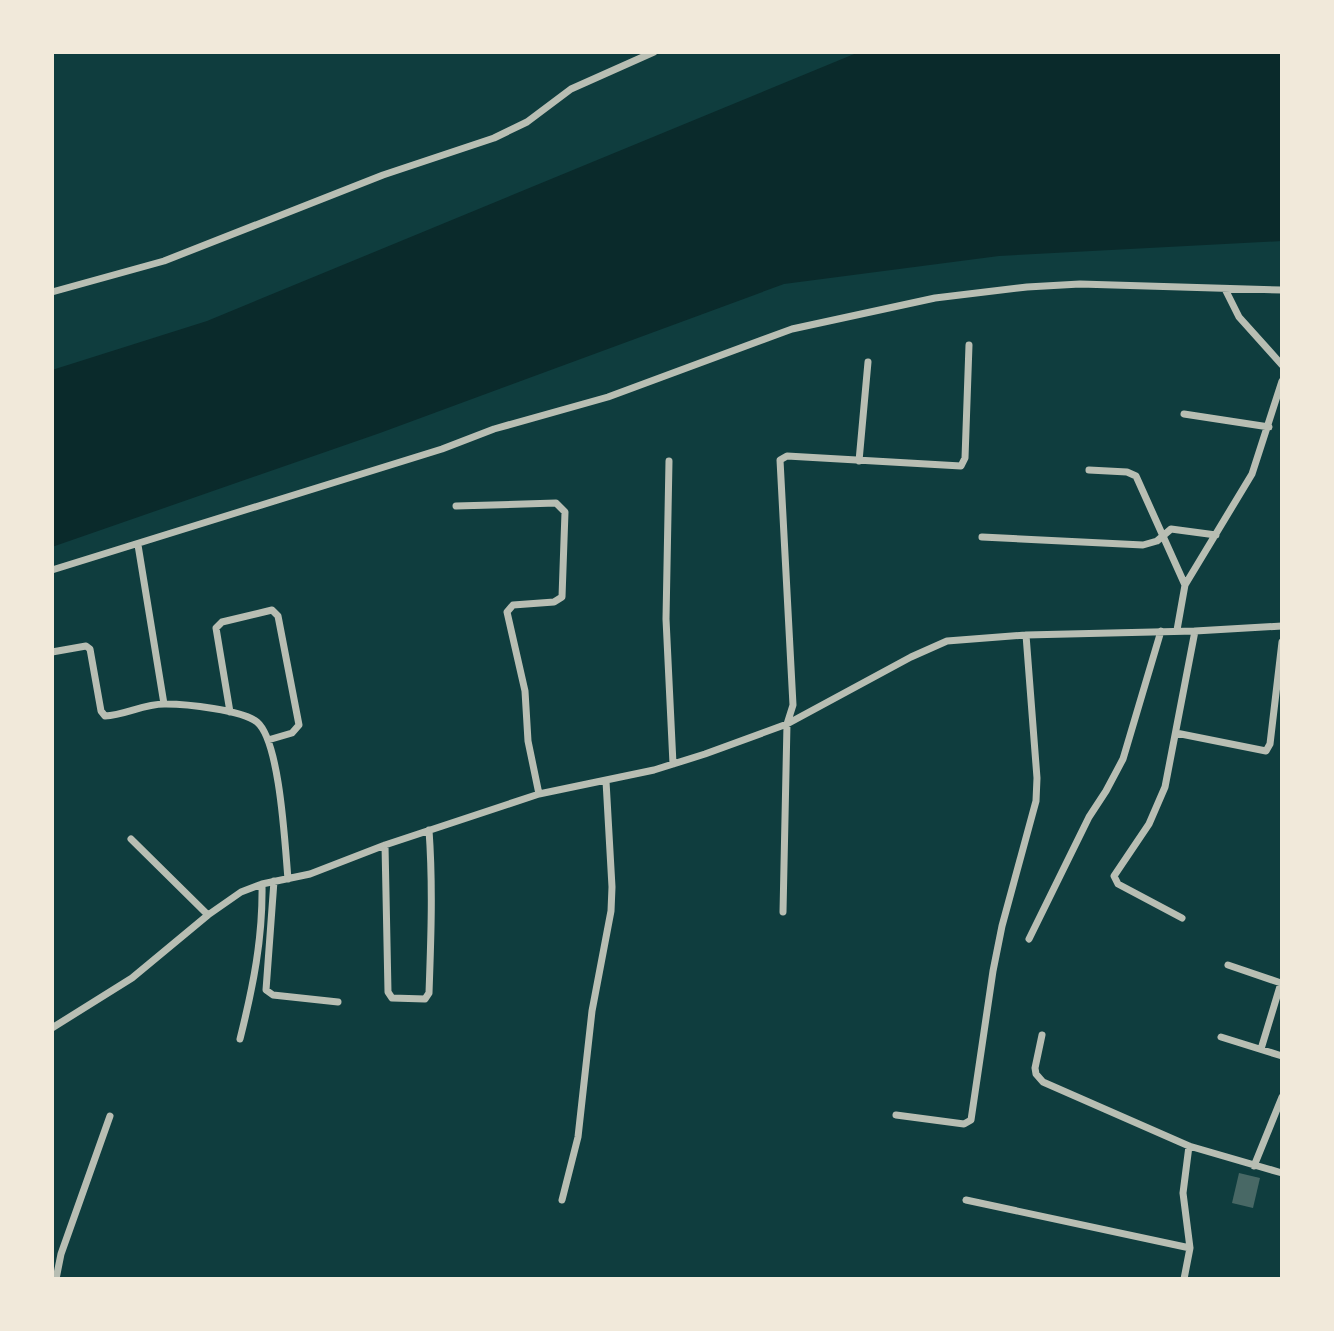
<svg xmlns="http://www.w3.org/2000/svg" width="1334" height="1331" font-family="'Sofia Sans Condensed',sans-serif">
<rect width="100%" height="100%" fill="#0f3d3e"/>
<path fill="#0a2a2b" d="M859 52H1282V241L999 256 784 284 380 433 52 547V370L207 321Z"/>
<path fill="#486865" d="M1239 1173 1260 1178 1253 1208 1232 1203Z"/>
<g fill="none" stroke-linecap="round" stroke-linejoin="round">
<path stroke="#b8beb3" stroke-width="7" d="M1225 289 1239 317 1282 365
M52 292 164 261 383 175 494 138 527 122 571 89 654 52
M1184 414 1269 427
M669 461 666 619 673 764
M859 461 868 362
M1089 470 1127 472 1136 476 1185 585
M456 506 556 503 565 512 562 597 554 602 513 605 507 612 525 691 528 741 539 794
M982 537 1143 545 1157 541 1171 529 1216 535
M138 545 164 704
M52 570 442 449 494 429 608 397 792 329 935 298 1027 287 1080 284 1282 290
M1177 630 1185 585 1252 474 1282 381
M52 652 86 646 90 649 101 711 105 716C125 715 146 703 166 704 186 704 242 710 257 722 280 741 285 846 288 879
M230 712 216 628 222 622 272 610 278 616 299 725 292 733 268 740
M1176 733 1266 751 1270 744 1282 642
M131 839 208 915
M385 845 388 992 392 998 425 999 429 993C431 938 433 885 429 830
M274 881 266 990 273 995 338 1002
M783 912 787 724 793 705 780 460 787 456 961 466 965 458 969 345
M1182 918 1118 884 1114 876 1149 824 1165 787 1195 631
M1029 939 1089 817 1106 791 1123 759 1161 631
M1228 965 1281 983 1261 1049
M52 1028 132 978 208 915 241 892 262 884 310 874 385 845 539 794 654 770 705 754 787 724 911 657 947 641 1026 635 1195 631 1282 626
M1042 1035 1035 1068 1036 1074 1043 1082 1189 1146 1282 1173
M1221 1037 1282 1056
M240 1039C253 987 263 938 262 884
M896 1115 964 1124 971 1120 993 971 1002 926 1036 801 1037 778 1026 635
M1254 1166 1282 1097
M562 1200 578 1137 592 1011 611 911 612 887 606 781
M966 1200 1190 1248
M56 1279 61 1254 110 1116
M1184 1279 1190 1248 1183 1193 1189 1146"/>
</g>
<rect width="1334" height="1331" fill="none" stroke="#f1e9da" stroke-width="108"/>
</svg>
